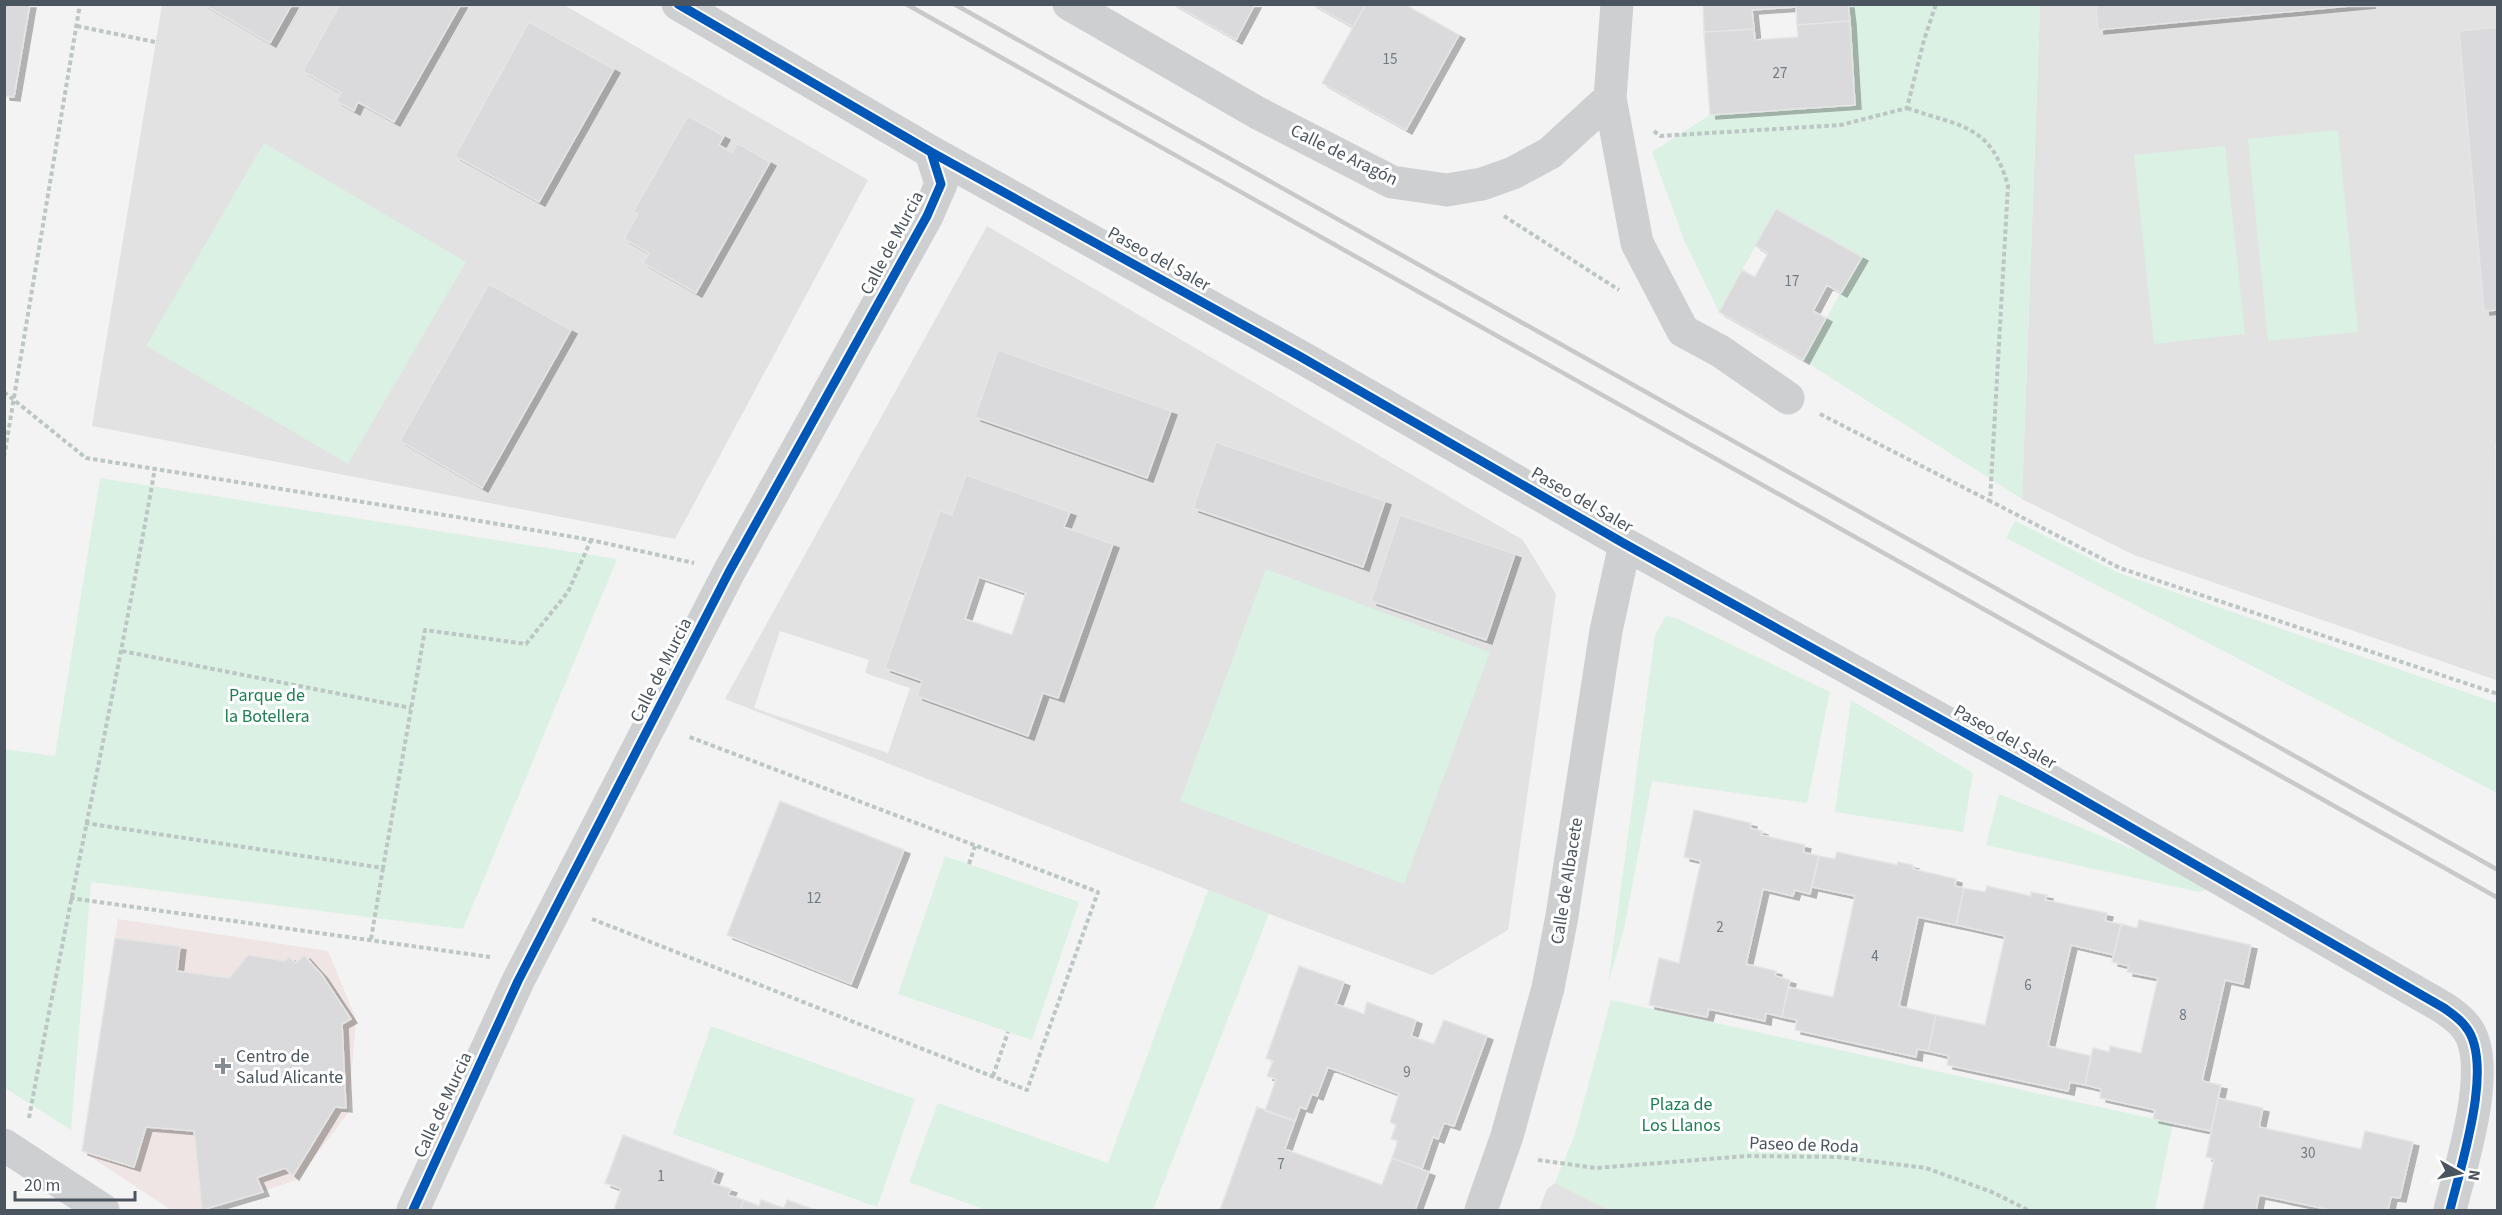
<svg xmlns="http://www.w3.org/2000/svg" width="2502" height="1215" font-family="'Source Sans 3',sans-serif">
<defs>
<filter id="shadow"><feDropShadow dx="6" dy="4" stdDeviation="0" flood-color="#0004"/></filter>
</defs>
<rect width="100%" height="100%" fill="#f4f3f3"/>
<path fill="#e2e2e3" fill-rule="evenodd" d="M162 5H564L868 180 675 539 92 426Z
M2040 5H2497L2496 680 2134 555 2022 499Z
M987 226 1523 540 1556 594 1508 930 1432 975 1269 914 725 699ZM999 351 1170 412 1147 478 975 417ZM1216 442 1385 501 1363 567 1193 508ZM940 511 952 515 1064 527 1112 544 1058 698 1043 693 1028 736 917 696 922 681 885 667ZM1400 515 1515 554 1486 640 1371 601ZM780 631 869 660 865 673 910 688 888 753 754 708Z
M1555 1183 1609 1210H1539L1547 1189Z"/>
<path fill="#eee5e4" d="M118 919 328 951 356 1019 348 1113 297 1180 205 1210H171L82 1151Z"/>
<path fill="#daf1e4" d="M1848 5H2040L2022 499 1803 360 1861 256 1776 209 1719 312 1684 240 1652 152 1710 115 1855 105Z
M2338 130 2358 332 2268 341 2248 139Z
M264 143 466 262 348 464 146 346Z
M2225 146 2245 334 2154 344 2134 155Z
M2495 443H2498L2497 680H2496Z
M100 478 617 559 463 929 91 882 71 1130 5 1088 4 749 55 756Z
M2015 521 2119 573 2497 703V793L2006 538Z
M1266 569 1490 652 1404 884 1180 801Z
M1666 616 1676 618 1830 692 1807 803 1652 781 1624 929 1608 984 1655 635Z
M1851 700 1973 773 1963 832 1835 812Z
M1999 794 2206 879 2210 889 2199 892 1986 845Z
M945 856 1079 902 1032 1040 898 994Z
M1208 890 1269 914 1153 1210H986L909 1182 938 1103 1108 1163Z
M1611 1000 2173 1123 2155 1210H1609L1555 1183 1575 1134Z
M711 1026 915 1099 877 1207 673 1134Z"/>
<path fill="#dadadc" stroke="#e5e5e6" stroke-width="1.5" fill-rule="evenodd" filter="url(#shadow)" d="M4 4H30L14 97 4 96Z
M203 4H292L270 43Z
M340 4H461L394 122 358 102 354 111 336 101 341 93 303 71Z
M1173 4H1255L1236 40Z
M1312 4H1366L1353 27Z
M1366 4H1404L1459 35 1406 130 1322 83Z
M1703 4H1848L1850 21 1797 25 1796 7 1752 10 1754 29 1704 32Z
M2096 4H2370L2098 30Z
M1850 21 1855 105 1710 115 1704 32 1754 29 1755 40 1798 37 1797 25Z
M529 22 614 69 539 202 455 156Z
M2498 27V310L2484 311 2459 31Z
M688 116 724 136 719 145 732 153 737 143 770 162 696 293 643 263 649 253 624 239 638 214 633 212Z
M1776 209 1862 257 1841 293 1827 285 1813 311 1826 318 1803 360 1719 312 1742 270 1755 277 1768 253 1755 246Z
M489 284 571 330 482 488 400 441Z
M998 350 1171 411 1147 478 975 417Z
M1216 442 1385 501 1363 567 1193 508Z
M966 475 1070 512 1064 527 1113 544 1058 698 1043 693 1028 736 917 696 922 681 885 668 940 511 952 515ZM979 577 1026 593 1012 635 965 619Z
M1400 515 1515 554 1486 640 1371 601Z
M780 801 904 850 851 984 727 935Z
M1694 810 1751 823 1750 828 1762 831 1761 835 1805 845 1803 852 1819 856 1810 894 1795 890 1793 896 1763 889 1746 964 1776 971 1775 976 1790 980 1782 1017 1766 1013 1765 1021 1709 1009 1707 1017 1649 1005 1659 958 1679 963 1701 861 1684 857Z
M1837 852 1897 865 1898 862 1913 865V869L1956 879 1955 886 1964 888 1956 925 1918 917 1899 1006 1936 1015 1928 1051 1917 1049 1916 1057 1795 1030 1797 1020 1782 1017 1788 987 1833 997 1855 896 1812 887 1819 856 1835 859Z
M1987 886 2031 896V892L2047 895 2045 900 2107 913 2105 921 2121 924 2114 955 2071 945 2048 1046 2091 1056 2085 1085 2070 1082 2068 1091 1947 1065 1949 1056 1928 1051 1936 1015 1985 1025 2005 936 1956 925 1964 888 1985 892Z
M2139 920 2251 945 2243 984 2225 980 2202 1081 2221 1085 2211 1131 2153 1119 2155 1110 2100 1098 2101 1089 2085 1085 2093 1048 2109 1052 2110 1046 2141 1053 2158 978 2127 972 2129 966 2112 962 2121 924 2137 928Z
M115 938 180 946 177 971 229 978 248 955 285 961 289 957 296 963 304 955 322 975 351 1019 342 1024 346 1108 335 1107 293 1176 285 1168 259 1177 257 1178 263 1192 202 1210 194 1131 146 1127 134 1167 82 1151Z
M1299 966 1344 982 1336 1004 1364 1014 1367 1002 1416 1020 1411 1036 1434 1044 1444 1020 1487 1036 1454 1126 1444 1123 1438 1139 1433 1137 1422 1169 1392 1158 1398 1141 1391 1139 1396 1125 1390 1122 1399 1094 1328 1067 1317 1096 1312 1094 1306 1109 1300 1107 1295 1121 1265 1111 1276 1079 1267 1076 1273 1061 1266 1058Z
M2218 1098 2263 1108 2259 1127 2361 1149 2365 1131 2413 1142 2400 1198 2391 1197 2388 1210H2331L2259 1195 2256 1210H2203L2214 1159 2206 1157Z
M1257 1107 1295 1121 1285 1149 1382 1185 1392 1158 1429 1172 1415 1210H1220Z
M623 1135 717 1170 712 1183 731 1189 728 1195 744 1200 740 1210H614L621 1189 605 1183Z
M744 1200 759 1206 761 1200 784 1208 787 1200 816 1210H740Z"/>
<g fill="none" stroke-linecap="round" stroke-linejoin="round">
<path stroke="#bcc6c3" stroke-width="4" stroke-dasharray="4.5 3" stroke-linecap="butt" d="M77 26 155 42
M1907 108C1961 127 1991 124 2008 186L1990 501 2120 568 2498 694
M1654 131 1660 136 1841 125 1907 108 1924 40 1936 4
M1504 216 1619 290
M4 392 86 458 451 516 591 540 694 563
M1820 414 1990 501
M4 457 80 4
M122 651 411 708
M85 823 383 868 425 630 526 644 568 592 591 540
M969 864 975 846
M70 898 490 957
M592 919 1027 1090 1098 892 687 736
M371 939 383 868
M993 1076 1008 1032
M29 1118C69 901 117 685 155 468
M1538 1160 1596 1168 1747 1156 1838 1157 1926 1168 1992 1192 2028 1210"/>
<path stroke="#cdcfd1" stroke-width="33" d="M678 4 931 152 1301 357 1625 544 2019 763 2444 1008C2451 1013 2460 1019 2465 1026 2496 1062 2460 1168 2450 1210
M1069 4 1256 112 1392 182 1447 190 1482 184 1513 173 1550 153 1610 98
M1617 4 1610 98 1637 243 1683 331 1720 351 1788 398
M4 1145 103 1210
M413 1210 518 981 729 572 927 216 941 184 931 152
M1481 1210 1507 1136 1548 988 1562 916 1606 631 1625 544"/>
<path stroke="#c8c9cb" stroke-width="4.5" d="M906 4 2498 898
M954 4 2498 870"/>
<defs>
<path id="cycleway" d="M678 4 931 152 1301 357 1625 544 2019 763 2444 1008C2451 1013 2460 1019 2465 1026 2496 1062 2460 1168 2450 1210
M413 1210 518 981 729 572 927 216 941 184 931 152"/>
</defs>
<use href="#cycleway" stroke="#fff" stroke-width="13"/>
<use href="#cycleway" stroke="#0057b8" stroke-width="9"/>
</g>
<path fill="#868c93" stroke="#fff" stroke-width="2" d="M220 1057h6v6h6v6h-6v6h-6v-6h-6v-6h6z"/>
<g text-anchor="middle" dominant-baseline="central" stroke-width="6" stroke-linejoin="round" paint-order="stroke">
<g font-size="15" fill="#707880">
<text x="1390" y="59">15</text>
<text x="1780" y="73">27</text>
<text x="1792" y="281">17</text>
<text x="814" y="898">12</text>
<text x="1720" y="927">2</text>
<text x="1875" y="956">4</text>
<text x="2028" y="985">6</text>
<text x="2183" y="1015">8</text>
<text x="1407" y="1072">9</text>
<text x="2308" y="1153">30</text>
<text x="1281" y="1164">7</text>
<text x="661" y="1176">1</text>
</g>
<g font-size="18" fill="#4b555f" stroke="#fff">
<text transform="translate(1344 155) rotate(26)">Calle de Aragón</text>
<text transform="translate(892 243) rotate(-62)">Calle de Murcia</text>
<text transform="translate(1159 259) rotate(29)">Paseo del Saler</text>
<text transform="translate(1582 500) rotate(30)">Paseo del Saler</text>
<text transform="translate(661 670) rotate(-63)">Calle de Murcia</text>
<text transform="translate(2005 737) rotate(29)">Paseo del Saler</text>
<text transform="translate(1567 881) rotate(-81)">Calle de Albacete</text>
<text transform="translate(443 1105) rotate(-65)">Calle de Murcia</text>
<text transform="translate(1804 1145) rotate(2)">Paseo de Roda</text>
</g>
<g font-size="18" fill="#1c8052" stroke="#fff">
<text x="267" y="695">Parque de<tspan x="267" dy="21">la Botellera</tspan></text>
<text x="1681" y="1104">Plaza de<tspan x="1681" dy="21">Los Llanos</tspan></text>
</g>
<g font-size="18" fill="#4b555f" stroke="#fff" text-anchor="start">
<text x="236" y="1056">Centro de<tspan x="236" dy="21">Salud Alicante</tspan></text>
</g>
</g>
<rect width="2502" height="1215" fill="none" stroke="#4b555f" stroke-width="12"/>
<g transform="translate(2460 1173) rotate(99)" stroke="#ffffff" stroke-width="4.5" paint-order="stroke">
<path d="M0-4.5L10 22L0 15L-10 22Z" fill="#4b555f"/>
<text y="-9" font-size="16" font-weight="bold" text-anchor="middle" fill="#4b555f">N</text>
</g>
<path d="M15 1191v9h120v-9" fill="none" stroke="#4b555f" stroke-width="3"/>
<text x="24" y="1191" font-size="18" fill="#4b555f" stroke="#ffffff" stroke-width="4.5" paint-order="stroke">20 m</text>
</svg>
